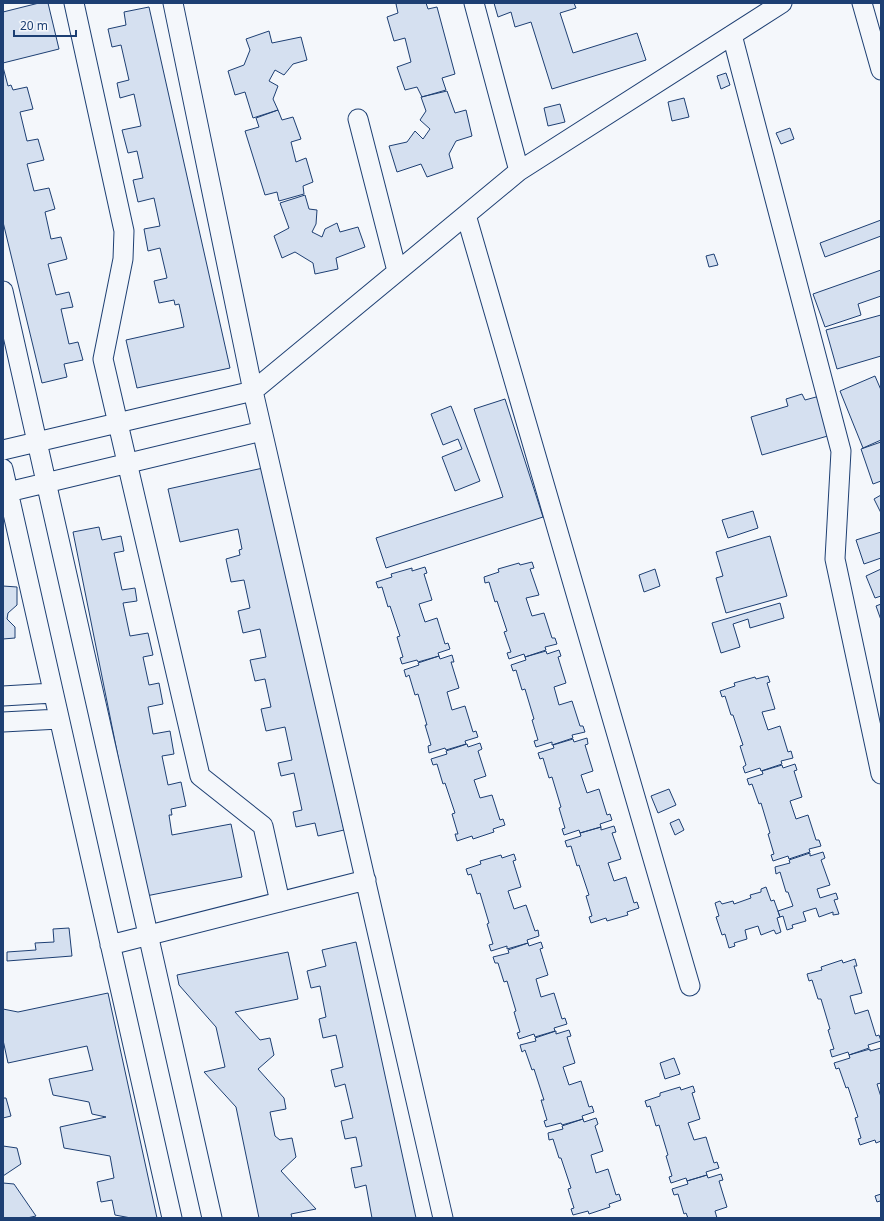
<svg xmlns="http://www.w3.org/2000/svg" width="884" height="1221" font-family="'Noto Sans',sans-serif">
<rect width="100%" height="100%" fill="#f4f7fb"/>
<path fill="#d5e0f0" stroke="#1d3f73" d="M39 3H48L59 49 3 63V12Z
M399 3H426L428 9 437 7 455 74 442 78 446 90 422 97 417 87 405 90 397 67 411 62 405 38 394 41 387 17 398 13 396 4Z
M494 3H574L576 8 560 13 573 53 637 33 646 60 552 89 531 22 515 27 511 12 498 17Z
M149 7 230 368 137 388 126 340 184 327 179 304 175 305 174 300 159 303 154 281 167 278 160 248 148 251 144 229 160 226 154 198 138 202 133 180 143 178 137 151 128 153 122 130 141 126 134 94 120 98 117 83 129 80 121 45 112 47 108 29 126 25 124 12Z
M269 31 272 43 301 37 307 60 293 64 284 75 275 70 269 81 278 86 273 99 278 110 253 118 245 92 235 95 228 71 244 65 250 50 246 39Z
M3 67 8 86 11 85 13 90 27 87 33 109 20 112 27 141 38 139 44 160 27 164 34 191 49 188 55 209 45 212 51 239 61 237 67 259 48 264 56 295 69 292 73 307 61 309 69 344 78 342 83 360 64 364 67 377 42 383 3 222Z
M726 73 730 85 721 89 717 76Z
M447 91 455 113 466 110 472 136 456 141 449 154 453 168 427 177 421 164 397 172 389 146 407 142 415 131 423 139 430 129 420 120 426 111 421 97Z
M684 98 689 117 672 121 668 102Z
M560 104 565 122 548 126 544 108Z
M278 110 282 120 293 117 301 139 291 142 296 162 306 158 313 182 303 186 304 194 279 201 277 192 265 195 245 131 259 127 256 118Z
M790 128 794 139 781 144 776 133Z
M305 195 309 209 317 210 316 224 312 232 322 237 325 229 337 223 340 232 358 227 365 247 336 258 338 269 315 274 313 263 295 252 282 258 274 236 289 228 280 203Z
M881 220V236L825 257 820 243Z
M714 254 718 265 709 267 706 256Z
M881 270V296L858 304 861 315 825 327 813 294Z
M881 315V356L837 369 826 330Z
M875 376 881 390V440L863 448 840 391Z
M802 394 805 400 827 394 838 433 762 455 751 417 788 406 786 399Z
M505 399 543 517 386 568 376 538 503 497 474 409Z
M451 406 480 481 455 491 442 457 462 449 458 439 443 445 431 414Z
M881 442V481L873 484 861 449Z
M263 468 344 830 318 836 315 823 296 827 293 812 302 810 294 773 281 776 278 763 292 760 285 727 266 731 261 709 271 707 265 679 255 681 250 660 266 657 260 629 243 633 238 611 250 608 244 580 231 582 226 559 240 555 239 550 242 549 238 529 180 542 168 489Z
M881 495V513L874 499Z
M753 511 758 528 728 538 722 520Z
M99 527 102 540 121 536 124 551 114 553 122 590 135 588 137 601 123 603 130 636 148 633 153 655 143 657 149 685 159 683 163 704 148 707 153 734 170 731 174 754 162 756 168 785 181 782 186 806 171 809 172 815H169L172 835 231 824 242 877 146 896 73 532Z
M881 532V558L864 564 856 540Z
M770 536 787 596 726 613 716 578 723 576 716 552Z
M532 562 534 568 530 569 539 595 526 598 532 616 544 613 552 638H555L557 644 545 647 546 650 525 657 524 654 509 659 507 653 511 652 504 632 507 631 497 601 495 602 489 582 485 583 484 577 499 572 498 569 519 563 520 565Z
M425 567 427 573 424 574 432 600 419 604 425 622 437 618 445 644 448 643 450 649 438 653 439 656 418 662 417 660 402 664 400 658 403 657 397 637 400 636 390 606 388 607 382 587 378 588 376 582 392 577 391 574 412 568V571Z
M655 569 660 586 644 592 639 575Z
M881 569V596L875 598 866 576Z
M3 586 17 587V605L8 613 7 619 15 627V638L3 639Z
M780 603 784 618 750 628 748 619 733 624 740 647 721 653 712 623Z
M881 604V620L876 606Z
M559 650 561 656 558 657 566 683 554 687 559 705 572 701 580 726H583L585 732 572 735 573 738 552 745V742L536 747 534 741 538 740 532 720 534 719 525 689 522 690 516 670 513 671 511 665 526 660 525 657 546 651 547 654Z
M452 655 454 662H451L459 688 447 692 452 710 465 706 473 732 476 731 478 737 465 741 466 744 446 750 445 748 429 753 428 746 431 745 425 725H427L418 694 415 695 409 675 406 677 404 670 419 665 418 663 439 656 440 659Z
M768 676 770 682 767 683 775 709 762 712 768 730 780 726 788 752 791 751 793 758 781 761 782 764 761 771 760 768 745 773 743 767 746 765 740 746 743 745 733 715H731L725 696 722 697 720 691 735 686 734 683 755 677 756 679Z
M587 738 588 744 585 745 593 771 581 775 587 793 599 789 607 815 610 814 612 820 600 824 601 827 580 833 579 830 564 835 562 829 565 828 559 808 561 807 552 777 549 778 543 758 540 759 538 753 554 748 553 745 573 739 574 742Z
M480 743 482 749 478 751 486 776 474 780 480 798 492 795 500 820 503 819 505 825 493 829 494 832 473 839 472 836 457 841 455 834H458L452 814 455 813 445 783 443 784 437 764 433 765 431 759 447 754 446 751 467 744 468 747Z
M795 764 797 770 794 771 802 797 790 801 796 819 808 815 816 840H819L821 846 809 849 810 852 789 859 788 856 773 861 771 855 774 854 768 834 770 833 761 803 759 804 752 784 749 785 747 779 763 774 762 771 782 765 783 768Z
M669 789 676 805 658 813 651 796Z
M679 819 684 830 675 835 670 823Z
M614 826 616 832 612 833 621 859 608 863 614 881 626 877 634 903 637 902 639 908 627 912 628 915 607 921 606 918 591 923 589 917 592 916 586 896 589 895 579 865 577 866 571 846 567 847 565 841 581 836 580 833 601 827V830Z
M823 852 825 858 821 860 830 885 817 889 820 898 836 893 838 899 834 900 839 914 833 915V912L819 917 816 908 803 912 806 921 792 925 793 928 787 930 783 916 780 917 778 911 793 906 788 892H786L780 872 776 874 775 867 790 863 789 860 810 853V856Z
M514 854 516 860 513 861 521 887 508 891 514 909 526 905 535 931 538 930 539 936 527 940 528 943 507 949V946L491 951 489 945 493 944 487 924 489 923 480 893 477 894 471 874 468 875 466 869 481 864 480 861 501 855 502 858Z
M766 887 771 901 774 900 780 917 777 918 781 932 776 934 774 930 761 935 758 926 745 930 747 939 734 943 735 946 729 948 725 934 722 935 716 917 719 916 715 903 720 901 722 904 733 901 734 904 751 898 750 895 761 892V889Z
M69 928 72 956 7 961V952L36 950 35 943 54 942 53 929Z
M356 942 416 1218H372L366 1185 355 1188 351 1168 362 1166 356 1137 345 1139 341 1121 353 1118 345 1084 335 1087 331 1070 343 1067 336 1035 323 1038 319 1019 326 1017 320 986 311 988 307 971 326 966 322 950Z
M541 942 543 948 540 949 548 975 536 979 541 997 554 993 562 1019 565 1018 567 1024 554 1028 555 1031 535 1037 534 1034 519 1039 517 1033 520 1032 514 1012 516 1011 507 981 504 982 498 963H495L493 957 509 953 508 950 528 943 529 946Z
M288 952 298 999 235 1012 260 1040 270 1038 274 1055 258 1069 284 1098 286 1109 270 1112 275 1136 280 1140 292 1138 296 1157 281 1171 316 1209 291 1214 292 1218H259L236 1107 204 1072 225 1067 216 1027 179 985 177 975Z
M855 959 857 966H854L862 993 850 996 855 1014 868 1010 876 1036 879 1035 881 1041 868 1045 869 1048 849 1055 848 1052 832 1057 830 1050 834 1049 828 1030 830 1029 821 999H818L812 980 809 981 807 974 822 970 821 967 842 960 843 963Z
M108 993 157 1218H131L115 1215 112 1200 101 1202 97 1182 114 1178 110 1156 64 1148 60 1127 106 1117 92 1114 89 1102 53 1095 49 1079 93 1070 87 1046 8 1063 3 1040V1009L18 1012Z
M569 1030 571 1036 567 1037 575 1063 563 1067 569 1085 581 1081 589 1107 592 1106 594 1112 582 1116 583 1119 562 1125 561 1123 546 1127 544 1121 547 1120 541 1100H544L534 1069 532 1070 525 1050 522 1052 520 1045 536 1041 535 1038 556 1031V1034Z
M881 1048V1083L877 1084 881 1097V1141L876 1143 875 1140 860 1145 858 1139 861 1138 855 1118 858 1117 848 1087 846 1088 839 1068 836 1069 834 1063 850 1058 849 1055 870 1049V1051Z
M674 1058 680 1074 665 1079 660 1063Z
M693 1086 695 1092 692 1093 700 1119 688 1123 694 1140 706 1137 714 1163 717 1162 719 1168 706 1172 707 1175 687 1181 686 1178 671 1183 669 1177 672 1176 666 1156 668 1155 659 1125 656 1126 650 1106 647 1107 645 1101 660 1096V1093L680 1087 681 1090Z
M3 1098H6L11 1116 3 1118Z
M596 1118 598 1124 595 1126 603 1151 591 1155 596 1173 608 1169 616 1195 619 1194 621 1200 609 1204 610 1207 589 1214 588 1211 573 1215 571 1209 574 1208 568 1189 571 1188 561 1158H559L553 1139 549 1140 548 1133 563 1129 562 1126 583 1119 584 1122Z
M3 1146 17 1148 21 1164 3 1176Z
M721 1174 723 1180 719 1181 727 1207 715 1211 717 1218H688L686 1213 684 1214 678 1194 674 1195 672 1189 688 1184 687 1181 707 1175 708 1178Z
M3 1183 14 1184 36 1216 27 1218H3Z
M881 1194V1203L880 1201 877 1202 875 1196Z"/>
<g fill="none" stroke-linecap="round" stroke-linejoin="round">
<defs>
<path id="minor" d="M74 3 124 231 123 259 103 359 200 776 263 826 280 902
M474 3 519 171
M862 3 881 70
M732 35 841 451 835 559 881 774
M358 119 397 271
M466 215 690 986
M3 291 212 1218
M3 450 253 391 173 3
M3 469 172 1218
M8 492 262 431
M3 696 53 693
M3 722 59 719
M110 945 366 880
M443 1218 253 391 519 171 782 3"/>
</defs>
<use href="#minor" stroke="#1d3f73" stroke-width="21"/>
<use href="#minor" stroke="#f4f7fb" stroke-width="19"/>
</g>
<rect width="884" height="1221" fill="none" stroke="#1d3f73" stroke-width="8"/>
<path d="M14 30v6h62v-6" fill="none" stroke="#1d3f73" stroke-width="2"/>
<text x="20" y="30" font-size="12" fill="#1d3f73" stroke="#f4f7fb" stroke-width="3" paint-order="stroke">20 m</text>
</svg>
